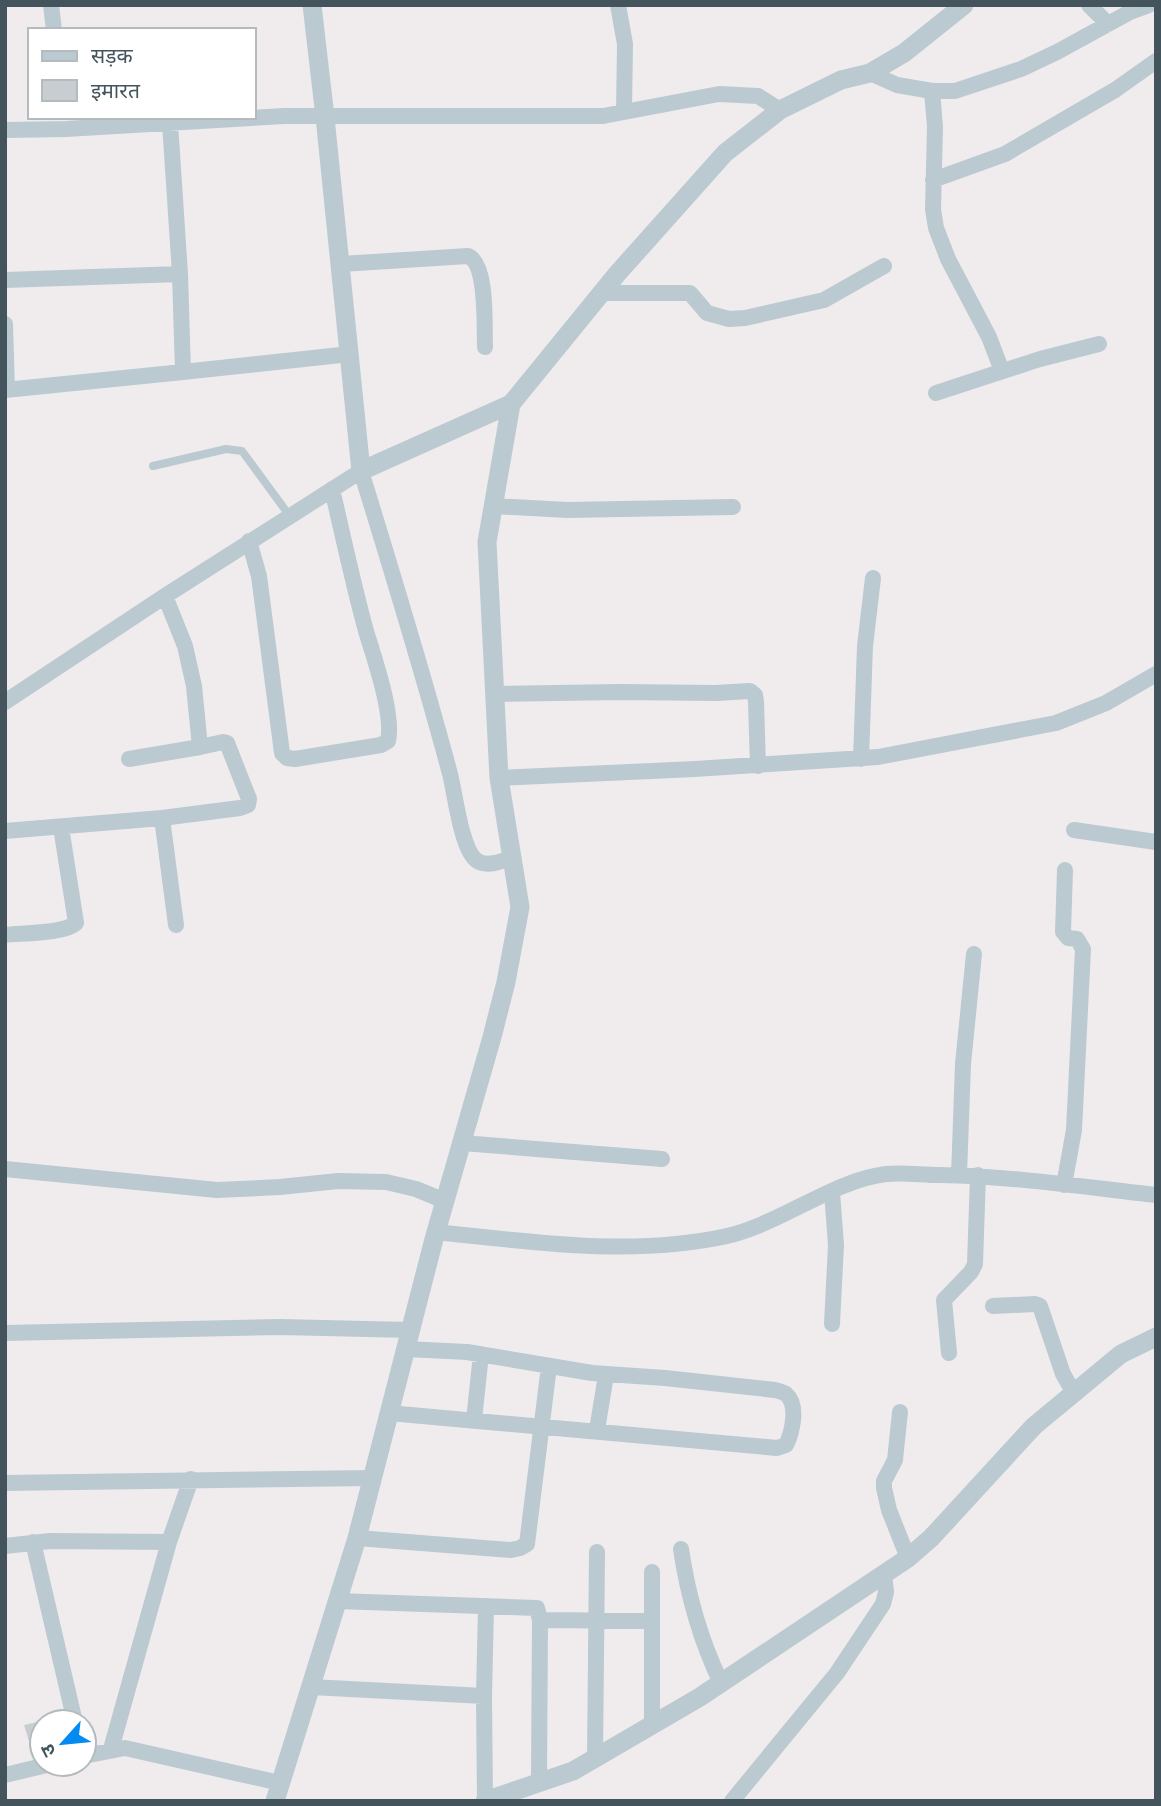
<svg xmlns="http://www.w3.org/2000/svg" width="1161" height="1806" font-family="Inter,'Noto Sans Devanagari',sans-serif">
<rect width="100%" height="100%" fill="#f0eced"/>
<path fill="#c8cdd2" d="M42 1721V1755L34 1757 24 1725Z"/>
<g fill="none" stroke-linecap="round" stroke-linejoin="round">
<path stroke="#bbcad1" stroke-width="8" d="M153 466 226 449 242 451 289 515"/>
<path stroke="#bbcad1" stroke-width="16" d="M51 5 54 30
M618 5 625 44 624 111
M1089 5 1108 24
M870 73 897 85 932 91H955L1021 69 1057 52 1130 12 1149 5
M932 91 935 127 933 209 936 228 948 259 989 337 1002 371
M5 130 66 129 284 116H603L719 94 758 96 780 110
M933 180 1005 154 1115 90 1156 61
M341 264 468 256C488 264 484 326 485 347
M5 280 180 274
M601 293H690L707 313 729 319 745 318 824 300 884 266
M5 324 7 390
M183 372 350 354
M5 390 183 372 180 274 170 123
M936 393 1040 359 1099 344
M493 506 567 510 733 507
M249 541 259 576 282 753 287 758 295 759 381 745 388 741C394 714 374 658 366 631 353 584 343 536 332 489
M494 694 620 692 716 693 750 691 755 695 756 702 758 766
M5 702 165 596 361 471C392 572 423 672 450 774 455 793 461 848 476 860 486 868 501 861 512 858
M129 759 200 747
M861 759 865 646 873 578
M499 778 695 769 878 757 1056 723 1106 703 1156 674
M162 818 176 925
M1074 830 1156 842
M5 831 162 818 240 808 248 805 249 799 227 743 223 742 200 747 194 686 185 646 165 596
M5 935C22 933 64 934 76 923L61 827
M462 1143 662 1159
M5 1169 217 1190 280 1187 338 1181 386 1182 416 1189 445 1201
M959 1175 963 1064 974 954
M1064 1185 1074 1130 1083 949 1077 939 1068 938 1063 932 1065 870
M832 1192 836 1245 832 1324
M436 1232C532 1242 632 1257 727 1236 780 1224 834 1180 886 1174 903 1172 922 1175 939 1175 1011 1176 1084 1187 1156 1195
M993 1306 1035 1304 1040 1306 1063 1374 1074 1393
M5 1333 280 1327 411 1330
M949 1353 944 1300 971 1272 975 1264 978 1175
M900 1412 895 1460 884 1481V1488L889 1510 908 1558
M389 1413 777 1448 786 1445C792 1433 799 1405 786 1394 783 1392 779 1391 775 1390L665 1378 592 1373 467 1352 406 1349
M474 1420 481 1354
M597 1430 606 1375
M5 1483 373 1478
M357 1538 511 1550 520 1548 527 1544 549 1366
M33 1542 75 1722
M5 1546 50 1541 169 1542
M681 1549C688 1597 700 1639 721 1683
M652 1572V1725
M337 1601 537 1608 540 1620 539 1782
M540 1620 651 1621
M311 1687 484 1696
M111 1749 169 1542 191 1479
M84 1756 125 1748 280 1783
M595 1758 597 1552
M5 1775 51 1764
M485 1801 484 1696 486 1606
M732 1801 837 1673 883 1604 886 1592 884 1574"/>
<path stroke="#bbcad1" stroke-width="19" d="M312 5 325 117 361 471 511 404
M275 1801 357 1538 434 1239 492 1037 506 982 520 907 499 778 487 542 511 404 617 274 725 153 780 110 841 80 870 73 904 53 964 5
M485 1801 573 1771 700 1697 908 1558 931 1538 1034 1426 1121 1354 1156 1337"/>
</g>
<rect width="1161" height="1806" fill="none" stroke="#43545c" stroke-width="14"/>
<rect x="28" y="28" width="228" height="91" fill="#ffffff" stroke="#b4bbbe" stroke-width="2"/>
<rect x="42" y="51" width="35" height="10" fill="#bbcad1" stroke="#b4bbbe" stroke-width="2"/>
<text x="91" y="63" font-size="21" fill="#43545c">सड़क</text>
<rect x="42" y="80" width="35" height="21" fill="#c8cdd2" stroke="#b4bbbe" stroke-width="2"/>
<text x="91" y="98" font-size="21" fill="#43545c">इमारत</text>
<g transform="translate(63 1743) rotate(243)"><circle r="33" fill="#ffffff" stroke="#b4bbbe" stroke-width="2"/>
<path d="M0-5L12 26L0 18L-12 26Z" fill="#048bf2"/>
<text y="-10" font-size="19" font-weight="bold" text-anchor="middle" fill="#43545c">उ</text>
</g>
</svg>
